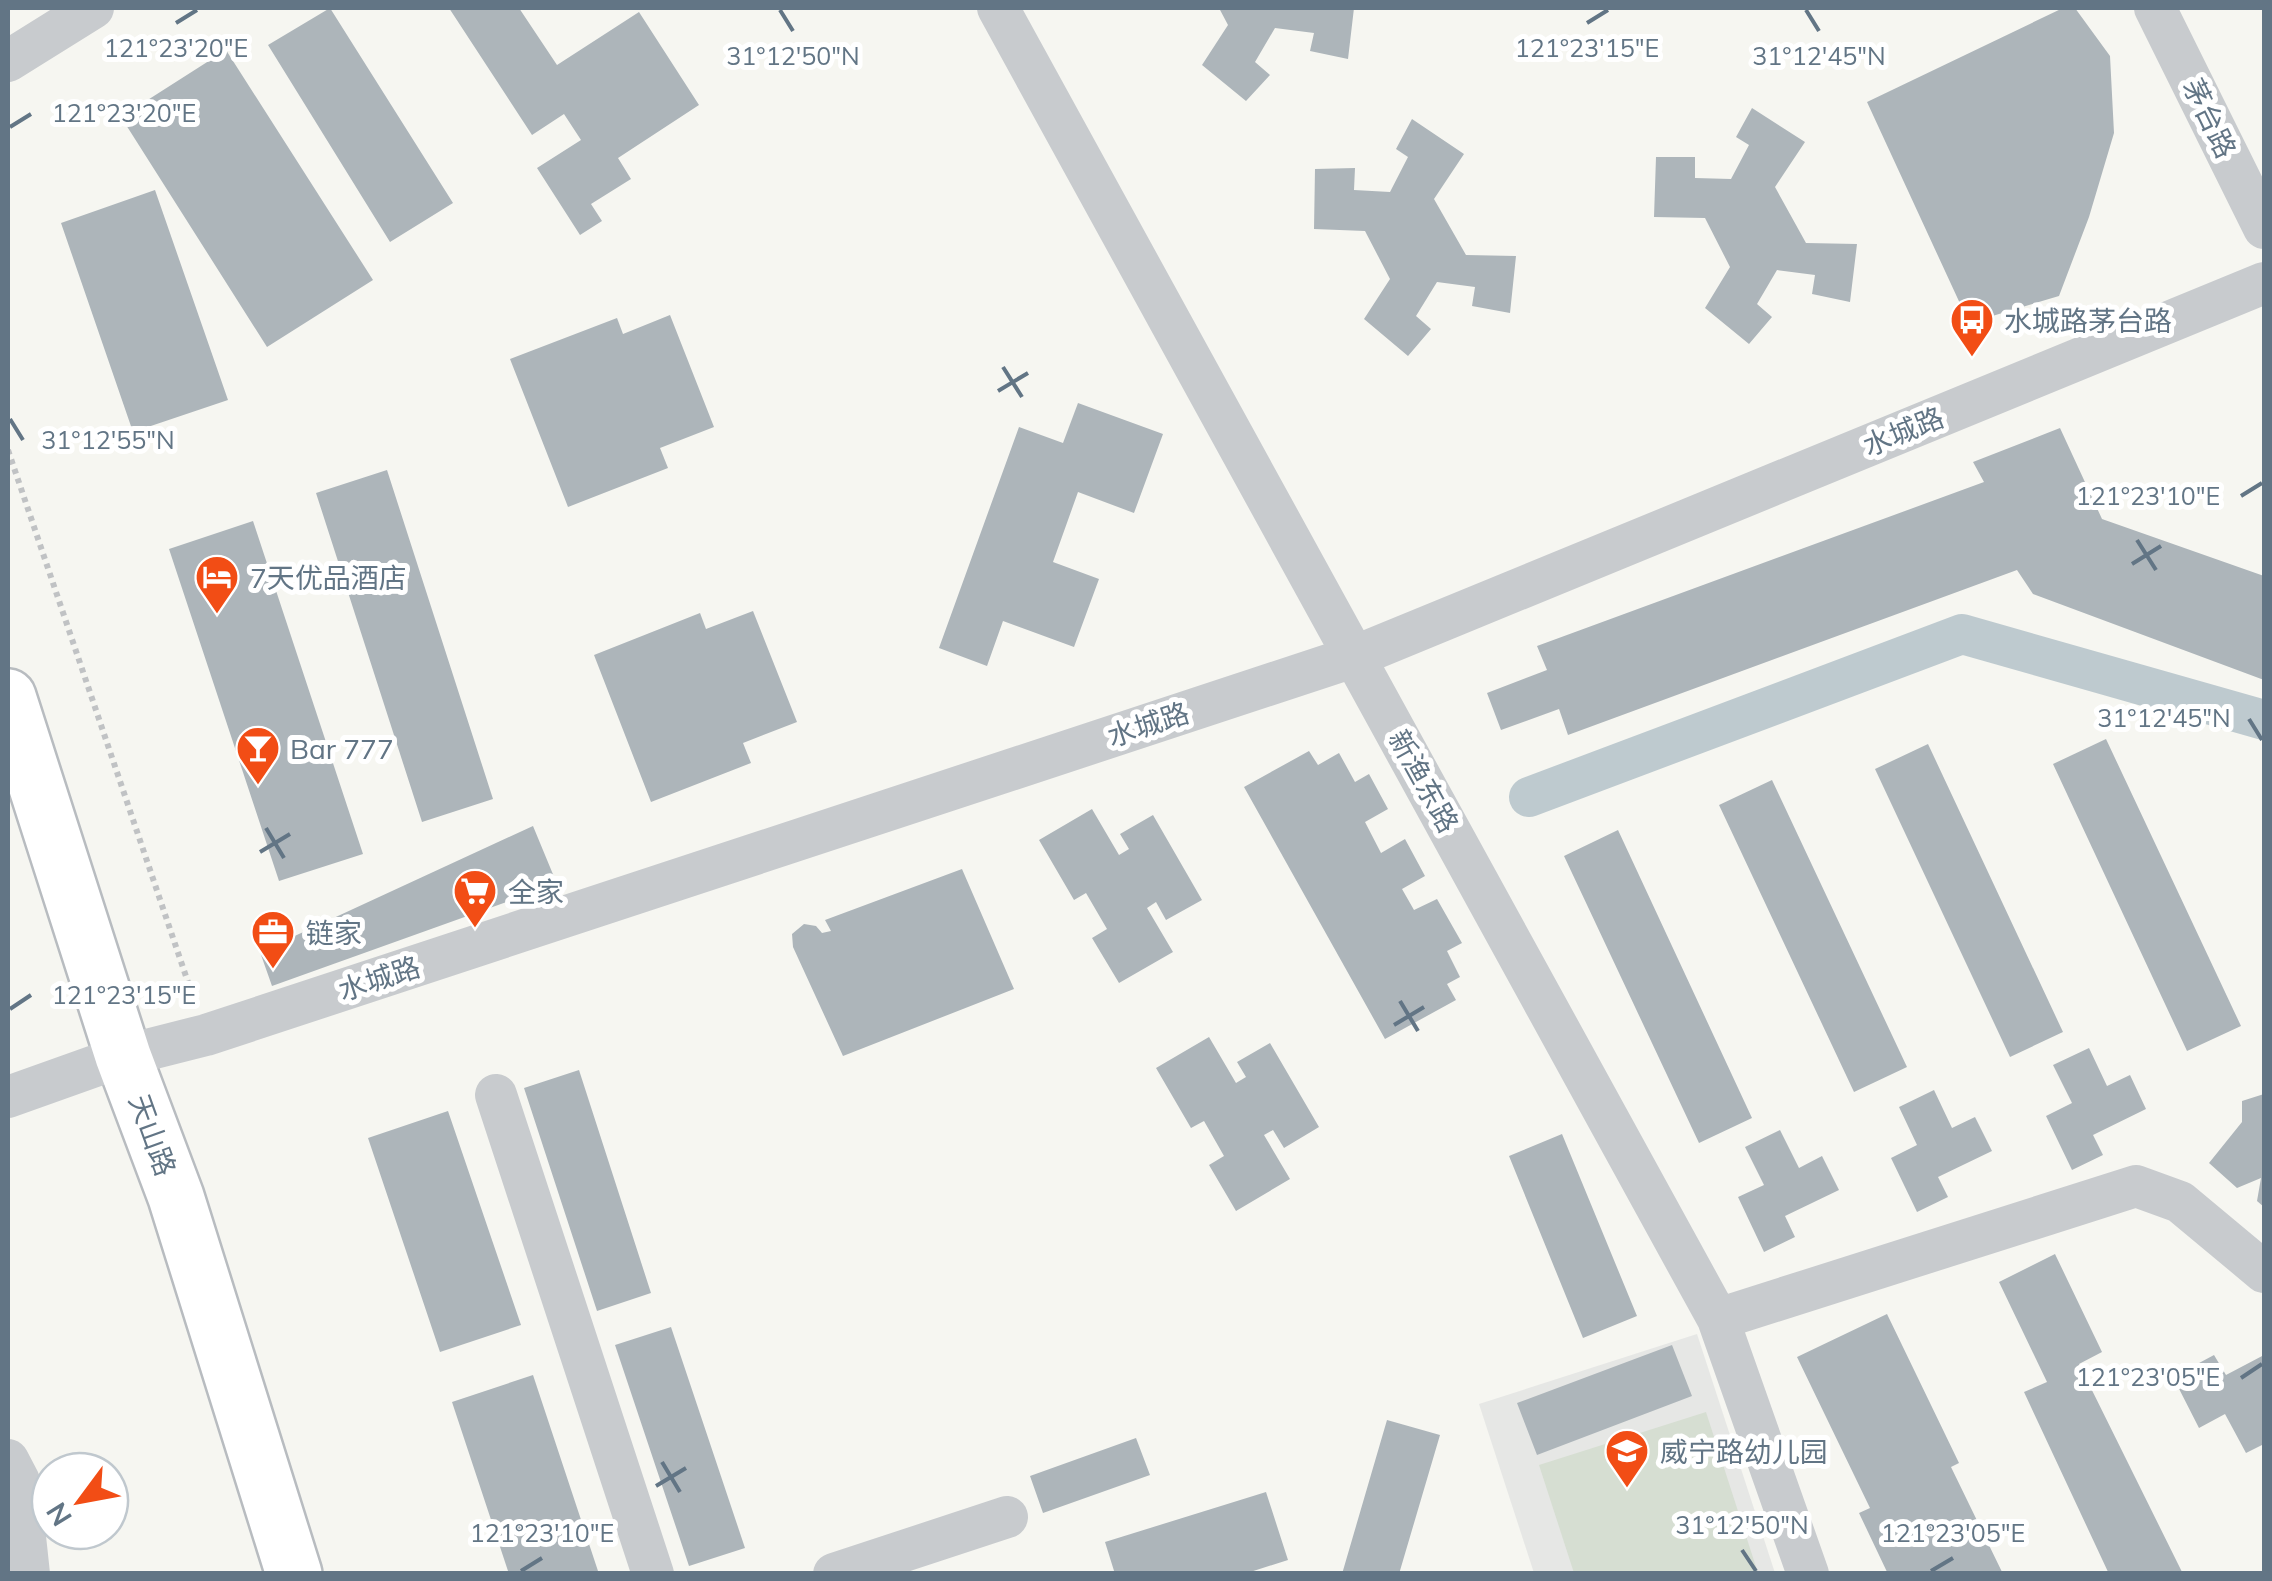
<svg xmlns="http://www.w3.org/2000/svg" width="2272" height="1581" font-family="Mulish,'Noto Sans SC',sans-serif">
<rect width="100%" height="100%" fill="#f6f6f1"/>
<path fill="#e6e7e5" d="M1697 1334 1775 1573H1534L1479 1404Z"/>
<path fill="#d6ded2" d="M1706 1412 1758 1573H1574L1539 1465Z"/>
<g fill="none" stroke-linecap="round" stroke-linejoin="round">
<path stroke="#becacf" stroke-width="40" d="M1529 797 1962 634 2264 720"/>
</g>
<path fill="#adb5ba" d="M330 8 453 203 390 242 268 45Z
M449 8H519L557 65 639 12 699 105 618 158 631 179 591 204 602 221 580 235 537 168 581 140 564 114 532 135Z
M1219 8H1354L1348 59 1310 51 1314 33 1275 28 1255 62 1270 75 1246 101 1202 65 1228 25Z
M2063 8H2075L2110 56 2114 133 2089 217 2059 296 1969 323 1867 102Z
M226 50 373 280 267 347 121 117Z
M1752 108 1805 142 1775 187 1806 243 1857 244 1850 302 1812 294 1815 275 1777 270 1757 304 1772 317 1749 344 1705 308 1730 267 1705 218 1654 217 1656 157H1695V178L1731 179 1749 145 1736 137Z
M1412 119 1464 154 1434 199 1466 255 1516 256 1510 313 1472 306 1475 287 1437 282 1416 316 1431 329 1408 356 1364 319 1390 279 1365 231 1314 229 1315 169 1355 168 1354 190 1390 192 1408 157 1396 149Z
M155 190 228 400 133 432 61 223Z
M670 315 714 427 660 448 668 468 568 507 510 359 617 318 623 334Z
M1078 403 1163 434 1134 513 1078 492 1053 562 1099 579 1074 647 1003 621 987 666 939 648 1019 427 1063 443Z
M2060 428 2102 519 2264 576V680L2033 594 2017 570 1568 735 1559 709 1501 730 1487 693 1547 670 1537 646 1984 482 1973 462Z
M387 470 493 799 422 822 316 493Z
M253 521 363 854 279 881 169 549Z
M753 611 797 722 743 743 751 763 651 802 594 655 700 613 706 629Z
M2106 739 2241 1026 2187 1051 2053 764Z
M1928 744 2063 1032 2010 1057 1875 769Z
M1309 751 1318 765 1339 753 1355 782 1369 774 1388 809 1365 822 1381 853 1405 839 1425 876 1402 889 1414 910 1437 899 1462 943 1447 951 1460 977 1447 984 1456 1000 1385 1039 1244 787Z
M1772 780 1907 1067 1854 1092 1719 805Z
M1092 809 1119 855 1129 849 1120 834 1153 815 1202 900 1166 920 1156 902 1147 908 1173 952 1119 983 1092 938 1107 929 1086 893 1074 900 1039 840Z
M533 826 557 884 272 986 260 952Z
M1618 830 1752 1118 1699 1143 1564 856Z
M962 869 1014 989 843 1056 793 947 792 934 804 924 816 926 822 933 831 931 825 920Z
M1209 1037 1236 1083 1246 1077 1237 1062 1270 1043 1319 1127 1284 1148 1273 1130 1264 1135 1290 1179 1236 1211 1209 1165 1224 1156 1204 1121 1191 1128 1156 1068Z
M2089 1048 2107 1086 2130 1075 2146 1109 2093 1135 2103 1155 2072 1170 2046 1116 2072 1103 2053 1065Z
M579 1070 651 1293 597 1311 524 1088Z
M1934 1090 1952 1128 1975 1117 1992 1151 1938 1177 1948 1197 1917 1212 1891 1158 1917 1145 1899 1107Z
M2264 1094V1207L2257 1201 2261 1178 2237 1188 2209 1163 2242 1122V1101Z
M448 1111 521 1325 440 1352 368 1138Z
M1780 1130 1799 1168 1822 1156 1839 1190 1785 1216 1795 1237 1764 1252 1738 1197 1764 1185 1745 1147Z
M1562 1134 1637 1316 1583 1338 1509 1156Z
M2055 1254 2102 1352 2079 1364 2183 1574H2109L2024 1392 2047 1382 1999 1282Z
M1887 1314 1959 1463 1951 1467 2003 1574H1888L1859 1513 1870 1508 1797 1357Z
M671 1327 745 1548 689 1566 615 1345Z
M1672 1345 1692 1396 1537 1455 1517 1403Z
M2214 1355 2226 1375 2264 1355V1444L2246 1453 2225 1414 2199 1428 2173 1377Z
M533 1375 599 1574H509L452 1402Z
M1387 1420 1440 1435 1399 1574H1342Z
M1136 1438 1150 1475 1043 1513 1030 1476Z
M1266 1492 1288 1560 1244 1574H1115L1105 1542Z"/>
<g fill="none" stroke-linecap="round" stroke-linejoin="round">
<defs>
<path id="major" d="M8 697 123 1056 176 1197 294 1574"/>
</defs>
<use href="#major" stroke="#b8bcc0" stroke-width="60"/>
<path stroke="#c0c2c4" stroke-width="6" stroke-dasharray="5 5" stroke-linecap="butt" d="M8 450 194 1000"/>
<path stroke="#c8cbce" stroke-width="42" d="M998 8 1718 1319 1808 1574
M2155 8 2264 228
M8 61 93 8
M496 1095 653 1574
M8 1097 123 1056 206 1035 1356 656 2264 283
M1718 1319 2136 1186 2180 1202 2264 1272
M8 1460 19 1481 29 1574
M834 1574 1007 1517"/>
<use href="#major" stroke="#fff" stroke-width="55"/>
</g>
<path fill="none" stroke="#627585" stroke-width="4" d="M780 10 793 31M1806 10 1819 31M176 23 197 10M1587 23 1608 10M10 127 31 114M1003 367 1022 397M998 391 1028 373M10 419 23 440M2241 496 2262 483M2137 540 2156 570M2132 564 2161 546M2249 719 2262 740M266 828 284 858M260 852 290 834M1400 1001 1418 1031M10 1009 31 995M1394 1025 1424 1007M2241 1378 2262 1364M662 1462 680 1492M656 1486 686 1468M1742 1550 1756 1571M521 1571 542 1558M1931 1571 1953 1558"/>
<defs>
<symbol id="bus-pin" viewBox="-11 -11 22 30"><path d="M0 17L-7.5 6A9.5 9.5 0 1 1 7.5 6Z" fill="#f24d15" stroke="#fff"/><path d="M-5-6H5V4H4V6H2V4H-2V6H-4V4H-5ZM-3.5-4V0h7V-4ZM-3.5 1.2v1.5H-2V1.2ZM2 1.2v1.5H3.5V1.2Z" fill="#fff"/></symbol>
<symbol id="hotel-pin" viewBox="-11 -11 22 30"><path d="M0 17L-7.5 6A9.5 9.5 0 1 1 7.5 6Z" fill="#f24d15" stroke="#fff"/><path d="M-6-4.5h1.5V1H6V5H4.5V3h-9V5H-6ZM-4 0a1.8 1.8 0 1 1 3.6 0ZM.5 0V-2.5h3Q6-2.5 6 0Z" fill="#fff"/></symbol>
<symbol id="bar-pin" viewBox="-11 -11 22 30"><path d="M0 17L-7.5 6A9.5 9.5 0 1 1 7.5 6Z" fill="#f24d15" stroke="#fff"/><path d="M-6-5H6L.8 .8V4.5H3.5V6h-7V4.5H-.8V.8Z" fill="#fff"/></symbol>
<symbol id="supermarket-pin" viewBox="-11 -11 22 30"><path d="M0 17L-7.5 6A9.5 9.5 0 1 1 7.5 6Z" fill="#f24d15" stroke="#fff"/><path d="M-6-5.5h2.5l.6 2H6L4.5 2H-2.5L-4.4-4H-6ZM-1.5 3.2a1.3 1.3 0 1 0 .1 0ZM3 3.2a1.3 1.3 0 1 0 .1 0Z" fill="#fff"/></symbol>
<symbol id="office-pin" viewBox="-11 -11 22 30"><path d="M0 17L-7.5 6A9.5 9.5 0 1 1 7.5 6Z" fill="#f24d15" stroke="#fff"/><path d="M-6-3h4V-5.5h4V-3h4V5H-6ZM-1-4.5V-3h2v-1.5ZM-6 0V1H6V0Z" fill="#fff"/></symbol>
<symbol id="school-pin" viewBox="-11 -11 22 30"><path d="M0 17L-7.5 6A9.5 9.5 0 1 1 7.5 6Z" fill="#f24d15" stroke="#fff"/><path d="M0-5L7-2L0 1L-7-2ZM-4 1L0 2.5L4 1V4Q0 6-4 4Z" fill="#fff"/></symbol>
</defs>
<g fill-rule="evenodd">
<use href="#bus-pin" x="1947" y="295" width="50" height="68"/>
<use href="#hotel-pin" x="192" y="552" width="50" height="68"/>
<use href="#bar-pin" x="233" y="723" width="50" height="68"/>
<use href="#supermarket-pin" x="450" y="866" width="50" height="68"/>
<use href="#office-pin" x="248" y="907" width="50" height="68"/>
<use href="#school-pin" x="1602" y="1426" width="50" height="68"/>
</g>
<g text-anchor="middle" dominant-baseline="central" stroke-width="10" stroke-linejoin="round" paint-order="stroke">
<g font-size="28" fill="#627585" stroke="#fff">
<text transform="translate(2210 118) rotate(64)">茅台路</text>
<text transform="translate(1903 431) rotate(-22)">水城路</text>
<text transform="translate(1148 724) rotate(-18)">水城路</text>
<text transform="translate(1424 781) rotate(61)">新渔东路</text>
<text transform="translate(379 978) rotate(-18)">水城路</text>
<text transform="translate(153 1135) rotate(70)">天山路</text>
</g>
<g font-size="28" fill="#627585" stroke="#fff" text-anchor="start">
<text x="2004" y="320">水城路茅台路</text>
<text x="250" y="577">7天优品酒店</text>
<text x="290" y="748">Bar 777</text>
<text x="508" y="891">全家</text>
<text x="306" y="932">链家</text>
<text x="1660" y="1451">威宁路幼儿园</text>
</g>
</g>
<g font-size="25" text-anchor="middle" fill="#627585" stroke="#fff" stroke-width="10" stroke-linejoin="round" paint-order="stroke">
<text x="176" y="57">121°23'20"E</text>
<text x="1587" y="57">121°23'15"E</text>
<text x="793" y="65">31°12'50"N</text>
<text x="1819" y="65">31°12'45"N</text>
<text x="124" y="122">121°23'20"E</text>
<text x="108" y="449">31°12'55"N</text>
<text x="2148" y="505">121°23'10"E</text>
<text x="2164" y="727">31°12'45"N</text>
<text x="124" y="1004">121°23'15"E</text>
<text x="2148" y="1386">121°23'05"E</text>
<text x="1742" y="1534">31°12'50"N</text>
<text x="542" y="1542">121°23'10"E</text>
<text x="1953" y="1542">121°23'05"E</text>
</g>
<rect width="2272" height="1581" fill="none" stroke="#627585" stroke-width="20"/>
<g transform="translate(80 1501) rotate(238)"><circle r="48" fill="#ffffff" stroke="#c0c8ce" stroke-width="2.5"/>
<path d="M0-8L18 38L0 25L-18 38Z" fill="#f24d15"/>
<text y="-15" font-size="28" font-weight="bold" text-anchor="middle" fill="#627585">N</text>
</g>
</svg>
